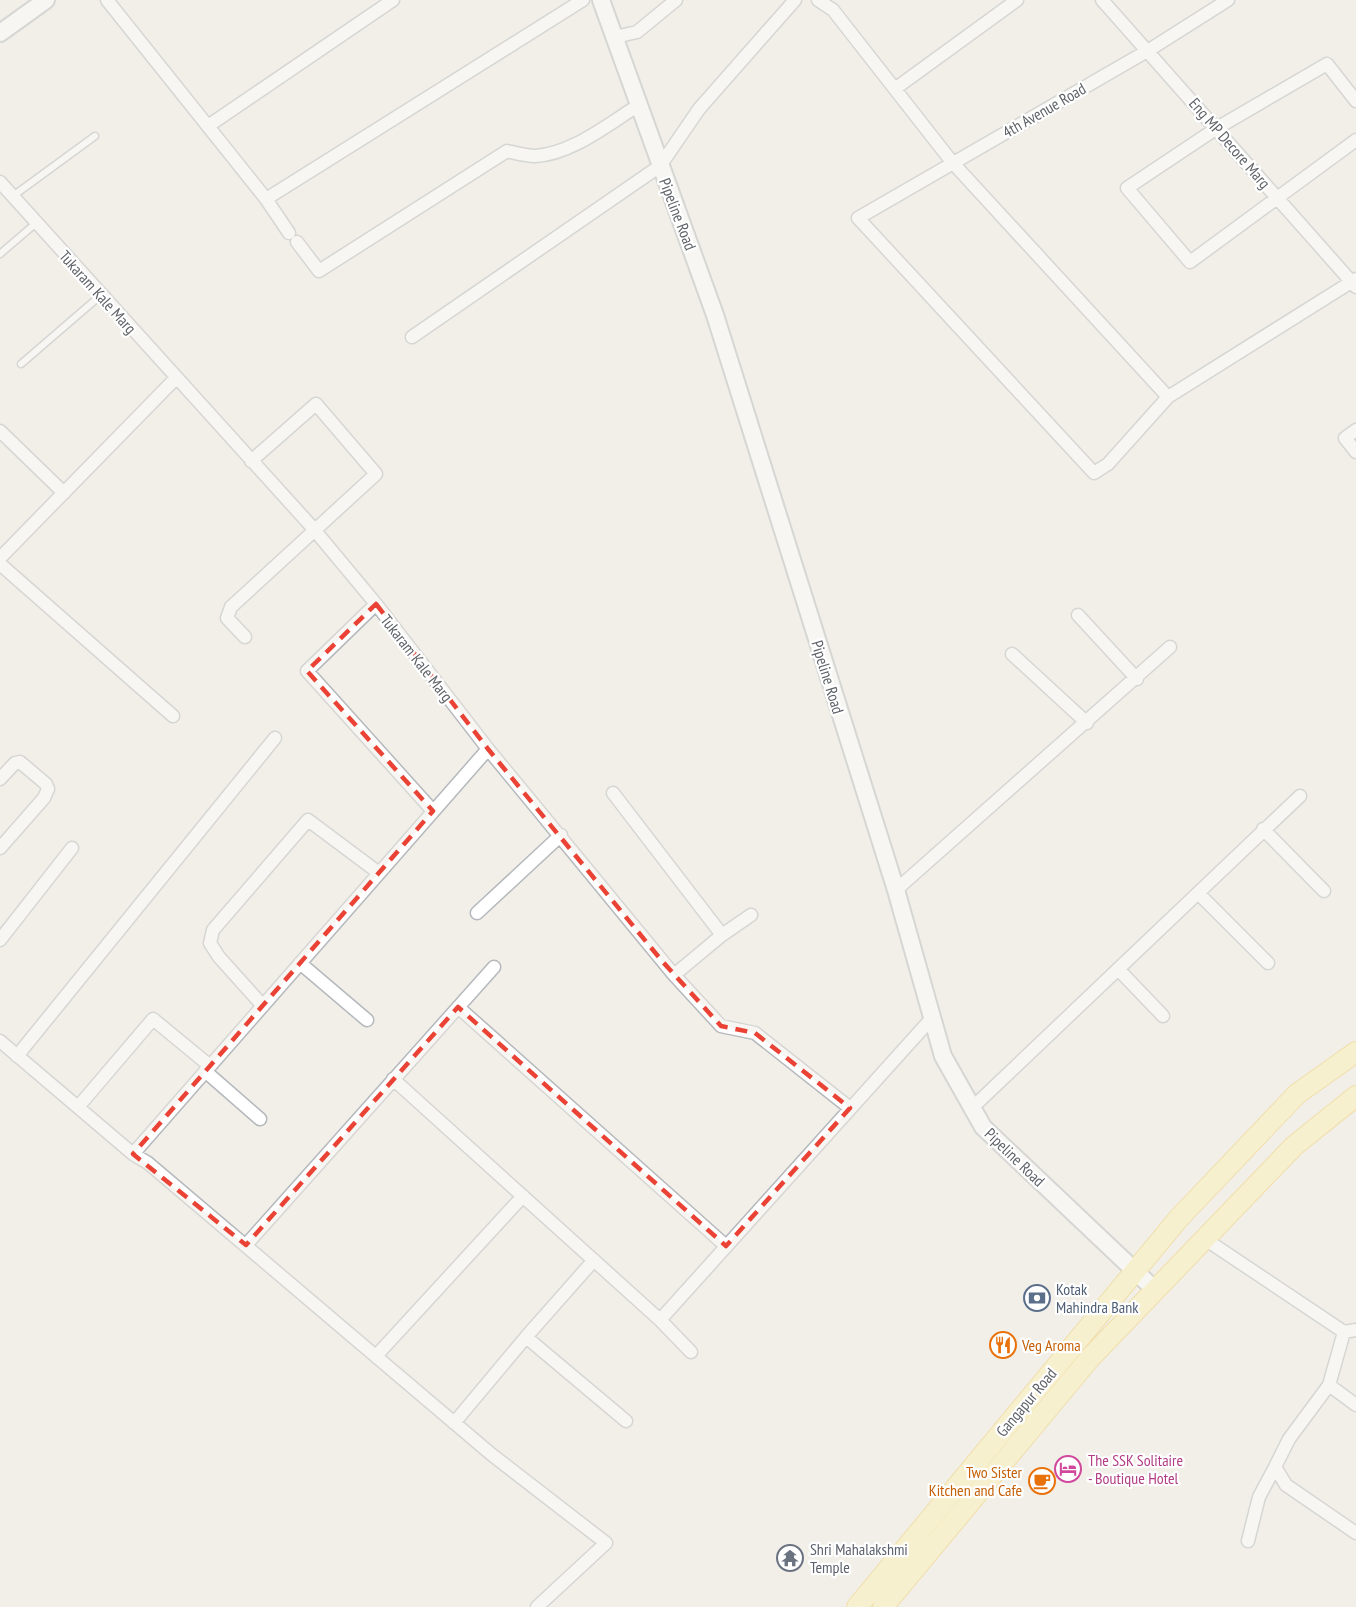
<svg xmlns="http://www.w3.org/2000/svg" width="1356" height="1607" font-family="'PT Sans Narrow',sans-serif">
<rect width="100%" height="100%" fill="#f1efe8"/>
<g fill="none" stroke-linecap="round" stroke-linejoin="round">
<defs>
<path id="service" d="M13 196 95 136
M0 254 35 224
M21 364 101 295"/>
<path id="minor" d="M107 0 266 199 583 0
M818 0 833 10 952 162 1168 397
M1102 0 1356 287
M1228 0 1149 50 858 218 1094 473 1108 464 1168 397 1356 279
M615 37 637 32 676 0
M896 88 1017 0
M1356 101 1327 64 1217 128 1127 188 1190 262 1356 140
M208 126 393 0
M0 182 312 527 376 604 488 749 674 975 721 1026 755 1033 850 1108
M266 199 289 233
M297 242 319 271 507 151C516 153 526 156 535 156 572 154 608 124 639 105
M412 337 660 166 699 109 795 0
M1356 430 1345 438 1356 452
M0 431 64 493
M0 558 176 378
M0 564 173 716
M376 604 307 671 433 811
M1078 615 1137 679
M245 637 227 618 231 607 376 474 316 404 251 461
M1012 654 1087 723
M0 779 15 763 20 762 46 784 48 789 44 798 0 848
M613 793 722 935 674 975
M1263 829 1324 891
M896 890 1170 647
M1198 893 1268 963
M477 913 561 835
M722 935 751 915
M0 940 72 848
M300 963 367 1020
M1118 969 1163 1016
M263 1006 219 957 210 943 213 930 308 820 379 873
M458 1007 726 1246
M0 1041 133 1154 148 1163 491 1454 606 1543 537 1607
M17 1056 275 738
M205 1071 260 1119
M393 1079 660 1320 691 1352
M78 1107 153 1019 210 1066
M972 1108 1300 796
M133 1154 488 749
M1205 1239 1344 1332 1329 1385 1289 1439 1275 1467 1286 1485 1356 1533
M246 1245 494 967
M660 1320 932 1018
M1344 1332 1356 1330
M526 1337 594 1260
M376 1356 523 1196
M1329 1385 1356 1405
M454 1423 526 1337 626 1421
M1248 1541 1259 1497 1275 1467"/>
<path id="tertiary" d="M601 0 715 315 896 890 943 1056 983 1127 1154 1289
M0 33 46 0"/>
<path id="primary" d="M857 1607 1179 1218 1297 1094 1356 1052
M883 1607 1090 1358 1294 1146 1356 1096"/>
</defs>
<use href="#service" stroke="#b5b8bc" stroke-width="9"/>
<use href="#minor" stroke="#b5b8bc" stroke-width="15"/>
<use href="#tertiary" stroke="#b5b8bc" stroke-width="20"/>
<use href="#primary" stroke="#f2c960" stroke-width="22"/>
<use href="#service" stroke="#fff" stroke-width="6"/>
<use href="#minor" stroke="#fff" stroke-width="12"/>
<use href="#tertiary" stroke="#fff" stroke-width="16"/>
<use href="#primary" stroke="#fff2af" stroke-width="20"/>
</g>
<path d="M0 0H1356V1607H0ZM376 604 488 749 662 961 721 1026 755 1033 850 1108 726 1246 458 1007 246 1245 133 1154 433 811 307 671Z" fill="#f1efe8" fill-opacity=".55" fill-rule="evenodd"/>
<path fill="none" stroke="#ea4335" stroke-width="4.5" stroke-dasharray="12 8" stroke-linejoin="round" d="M376 604 488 749 662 961 721 1026 755 1033 850 1108 726 1246 458 1007 246 1245 133 1154 433 811 307 671Z"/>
<defs>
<symbol id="bank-ring" viewBox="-11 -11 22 22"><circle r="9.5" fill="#fff" stroke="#5c6f8a" stroke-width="1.5"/><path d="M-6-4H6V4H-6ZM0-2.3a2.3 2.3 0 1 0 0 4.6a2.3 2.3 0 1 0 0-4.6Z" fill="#5c6f8a"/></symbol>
<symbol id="restaurant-ring" viewBox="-11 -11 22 22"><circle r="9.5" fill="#fff" stroke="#e8710a" stroke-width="1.5"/><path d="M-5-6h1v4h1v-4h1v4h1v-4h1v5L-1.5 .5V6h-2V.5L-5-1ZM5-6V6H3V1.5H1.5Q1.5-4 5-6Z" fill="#e8710a"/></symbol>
<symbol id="hotel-ring" viewBox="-11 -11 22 22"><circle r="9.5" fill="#fff" stroke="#d1479c" stroke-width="1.5"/><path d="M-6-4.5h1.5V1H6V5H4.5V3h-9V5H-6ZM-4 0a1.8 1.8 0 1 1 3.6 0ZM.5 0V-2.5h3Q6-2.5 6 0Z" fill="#d1479c"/></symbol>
<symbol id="cafe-ring" viewBox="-11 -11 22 22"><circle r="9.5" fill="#fff" stroke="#e8710a" stroke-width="1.5"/><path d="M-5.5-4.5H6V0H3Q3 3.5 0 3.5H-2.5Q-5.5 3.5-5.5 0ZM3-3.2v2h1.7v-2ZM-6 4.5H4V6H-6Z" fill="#e8710a"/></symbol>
<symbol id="temple-ring" viewBox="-11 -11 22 22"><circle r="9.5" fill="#fff" stroke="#6b7280" stroke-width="1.5"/><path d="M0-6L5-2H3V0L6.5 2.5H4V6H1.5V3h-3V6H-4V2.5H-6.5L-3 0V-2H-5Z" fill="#6b7280"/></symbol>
</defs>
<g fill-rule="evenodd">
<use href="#bank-ring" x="1022" y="1283" width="30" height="30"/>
<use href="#restaurant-ring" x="988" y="1330" width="30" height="30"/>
<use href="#hotel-ring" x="1053" y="1454" width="30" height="30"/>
<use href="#cafe-ring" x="1027" y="1466" width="30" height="30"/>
<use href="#temple-ring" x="775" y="1543" width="30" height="30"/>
</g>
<g text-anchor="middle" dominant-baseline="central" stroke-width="4.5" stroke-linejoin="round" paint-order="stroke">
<g font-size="16" fill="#5f6368" stroke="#fff">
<text transform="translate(1044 110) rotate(-30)">4th Avenue Road</text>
<text transform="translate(1230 143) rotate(49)">Eng MP Decore Marg</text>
<text transform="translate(678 214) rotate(69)">Pipeline Road</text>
<text transform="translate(98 292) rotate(48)">Tukaram Kale Marg</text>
<text transform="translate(417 658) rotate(52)">Tukaram Kale Marg</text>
<text transform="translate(828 677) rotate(73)">Pipeline Road</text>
<text transform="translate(1015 1157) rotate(44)">Pipeline Road</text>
<text transform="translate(1026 1402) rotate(-50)">Gangapur Road</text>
</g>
<g font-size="16" fill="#4e5e75" stroke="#fff" text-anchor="start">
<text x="1056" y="1289">Kotak<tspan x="1056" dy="18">Mahindra Bank</tspan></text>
</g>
<g font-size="16" fill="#c56008" stroke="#fff" text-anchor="start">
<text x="1022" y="1345">Veg Aroma</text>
<text x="1022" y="1472" text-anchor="end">Two Sister<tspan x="1022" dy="18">Kitchen and Cafe</tspan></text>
</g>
<g font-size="16" fill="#b23c85" stroke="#fff" text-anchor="start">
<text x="1088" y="1460">The SSK Solitaire<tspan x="1088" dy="18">- Boutique Hotel</tspan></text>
</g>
<g font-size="16" fill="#5b616d" stroke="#fff" text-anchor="start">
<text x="810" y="1549">Shri Mahalakshmi<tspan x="810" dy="18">Temple</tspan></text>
</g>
</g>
</svg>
